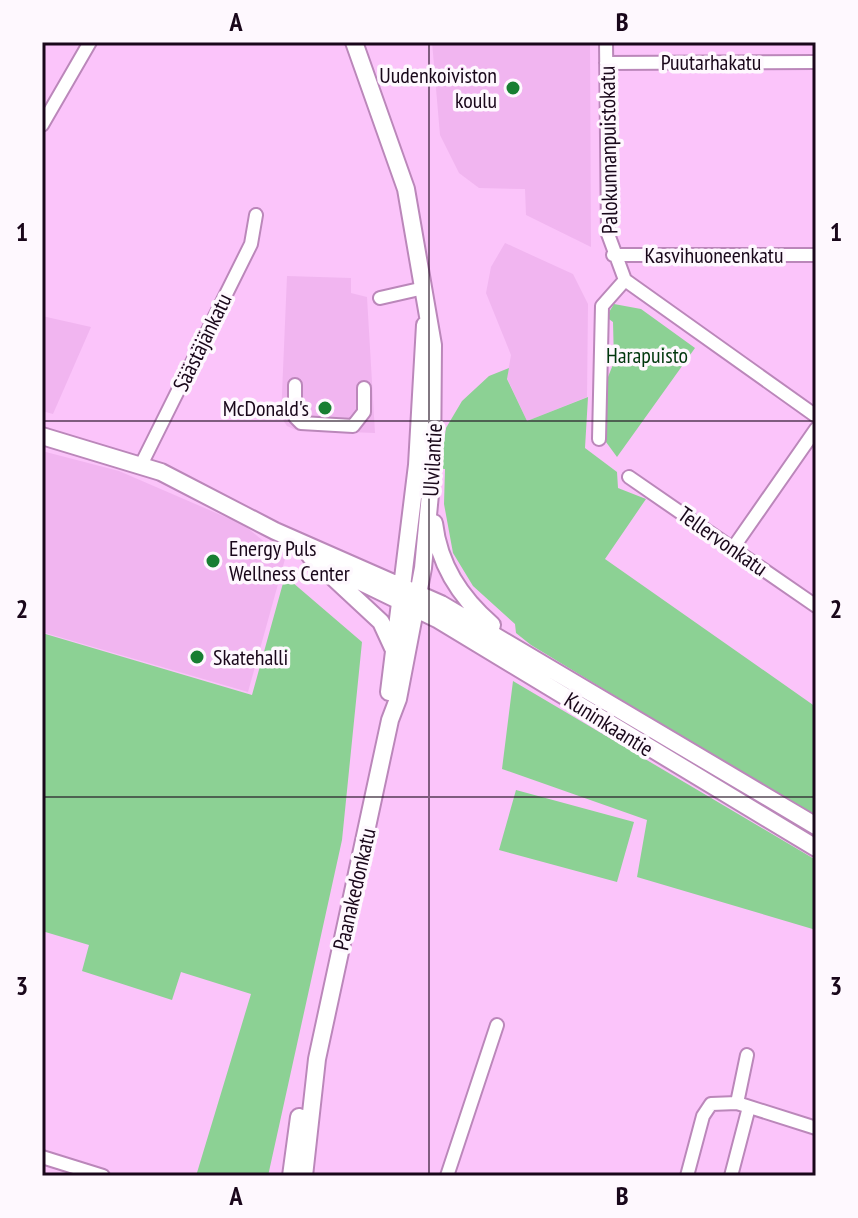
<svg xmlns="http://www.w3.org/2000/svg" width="858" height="1218" font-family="'PT Sans Narrow',sans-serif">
<rect width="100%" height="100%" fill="#fbc4fa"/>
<path fill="#f1b5f0" d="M432 42H590L591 247 526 215 525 189 479 188 459 173 440 135Z
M505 243 573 274 588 304 587 397 527 421 507 378 511 355 486 293 491 267Z
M287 276 351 278V293L367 297 375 433 296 430 287 426 281 417Z
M42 316 91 327 53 414 42 411Z
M42 451 119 471 244 525 285 559 248 692 42 632Z"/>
<path fill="#8cd194" d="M614 304 641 309 695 348 617 457 606 442V382L614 362 613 322 606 317Z
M509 368 507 379 527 421 588 397 585 448 617 472 618 488 646 499 605 559 816 707V818L531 645 516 633 515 624 473 586 453 553 444 504 445 469H440L446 428 462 401 489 376Z
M285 576 362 642 342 840 268 1176H196L251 994 181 972 172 1000 82 971 89 945 42 931V633L252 695Z
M513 681 816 860V930L637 877 647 820 502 769Z
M516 790 634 822 617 882 499 850Z"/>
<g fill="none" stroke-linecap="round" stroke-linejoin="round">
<defs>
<path id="minor" d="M606 63 816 62
M42 125 90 42
M613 255H816
M625 280 816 416
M380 298 424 288
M295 385V417L301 423 353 426 364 412V388
M599 439 602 306 625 280 608 234 606 42
M141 465 251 244 256 215
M629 477 816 606
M733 548 816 429
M737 1103 747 1055
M42 1157 103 1176
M447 1176 497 1025
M687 1176 703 1116 711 1104 737 1103 816 1128
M731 1176 749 1107"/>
<path id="major" d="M42 436 161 472 275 531 441 604 816 826
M434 523C439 565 460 597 492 625
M310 556 381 622 393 648
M330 567 437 619 816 848
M389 692 417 465 425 325
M291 1176 299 1117
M304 1176 317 1059 390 720 398 699 423 568 432 473 433 345 406 189 354 42"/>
</defs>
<use href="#minor" stroke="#bb87ba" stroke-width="16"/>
<use href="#major" stroke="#bb87ba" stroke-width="20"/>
<use href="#minor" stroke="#fff" stroke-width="12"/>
<use href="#major" stroke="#fff" stroke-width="16"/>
</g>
<path fill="none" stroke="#19071a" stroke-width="2" stroke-opacity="0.55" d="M429 42V1176M42 421H816M42 797H816"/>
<g fill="#187e32" stroke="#fef8fe" stroke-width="3">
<circle cx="513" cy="88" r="8"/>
<circle cx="325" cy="408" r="8"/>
<circle cx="213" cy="561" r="8"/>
<circle cx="197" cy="657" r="8"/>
</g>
<g text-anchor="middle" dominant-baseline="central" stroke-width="7" stroke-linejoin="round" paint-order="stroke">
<g font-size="22" fill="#19071a" stroke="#fef8fe">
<text x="711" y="62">Puutarhakatu</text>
<text transform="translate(608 150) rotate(-91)">Palokunnanpuistokatu</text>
<text x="714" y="255">Kasvihuoneenkatu</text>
<text transform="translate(202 342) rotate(-64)">Säästäjänkatu</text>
<text transform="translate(432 460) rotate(-87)">Ulvilantie</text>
<text transform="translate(723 541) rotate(35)">Tellervonkatu</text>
<text transform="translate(609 724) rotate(32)">Kuninkaantie</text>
<text transform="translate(354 889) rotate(-77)">Paanakedonkatu</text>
</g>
<g font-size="22" fill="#19071a" stroke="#fef8fe" text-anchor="end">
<text x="497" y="75">Uudenkoiviston<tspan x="497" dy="25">koulu</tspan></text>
<text x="309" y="408">McDonald's</text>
<text x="229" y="548" text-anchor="start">Energy Puls<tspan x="229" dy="25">Wellness Center</tspan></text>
<text x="213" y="657" text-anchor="start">Skatehalli</text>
</g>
<g font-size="22" fill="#00370d" stroke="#fef8fe">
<text x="647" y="355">Harapuisto</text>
</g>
</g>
<rect width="858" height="1218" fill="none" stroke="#fef8fe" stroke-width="88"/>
<rect x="44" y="44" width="770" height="1130" fill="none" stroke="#19071a" stroke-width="3"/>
<g font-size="26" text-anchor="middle" font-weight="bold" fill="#19071a">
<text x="236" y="31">A</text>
<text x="622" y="31">B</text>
<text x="22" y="241">1</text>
<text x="836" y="241">1</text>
<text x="22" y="618">2</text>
<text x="836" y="618">2</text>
<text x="22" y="995">3</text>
<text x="836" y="995">3</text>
<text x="236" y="1205">A</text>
<text x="622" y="1205">B</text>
</g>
</svg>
